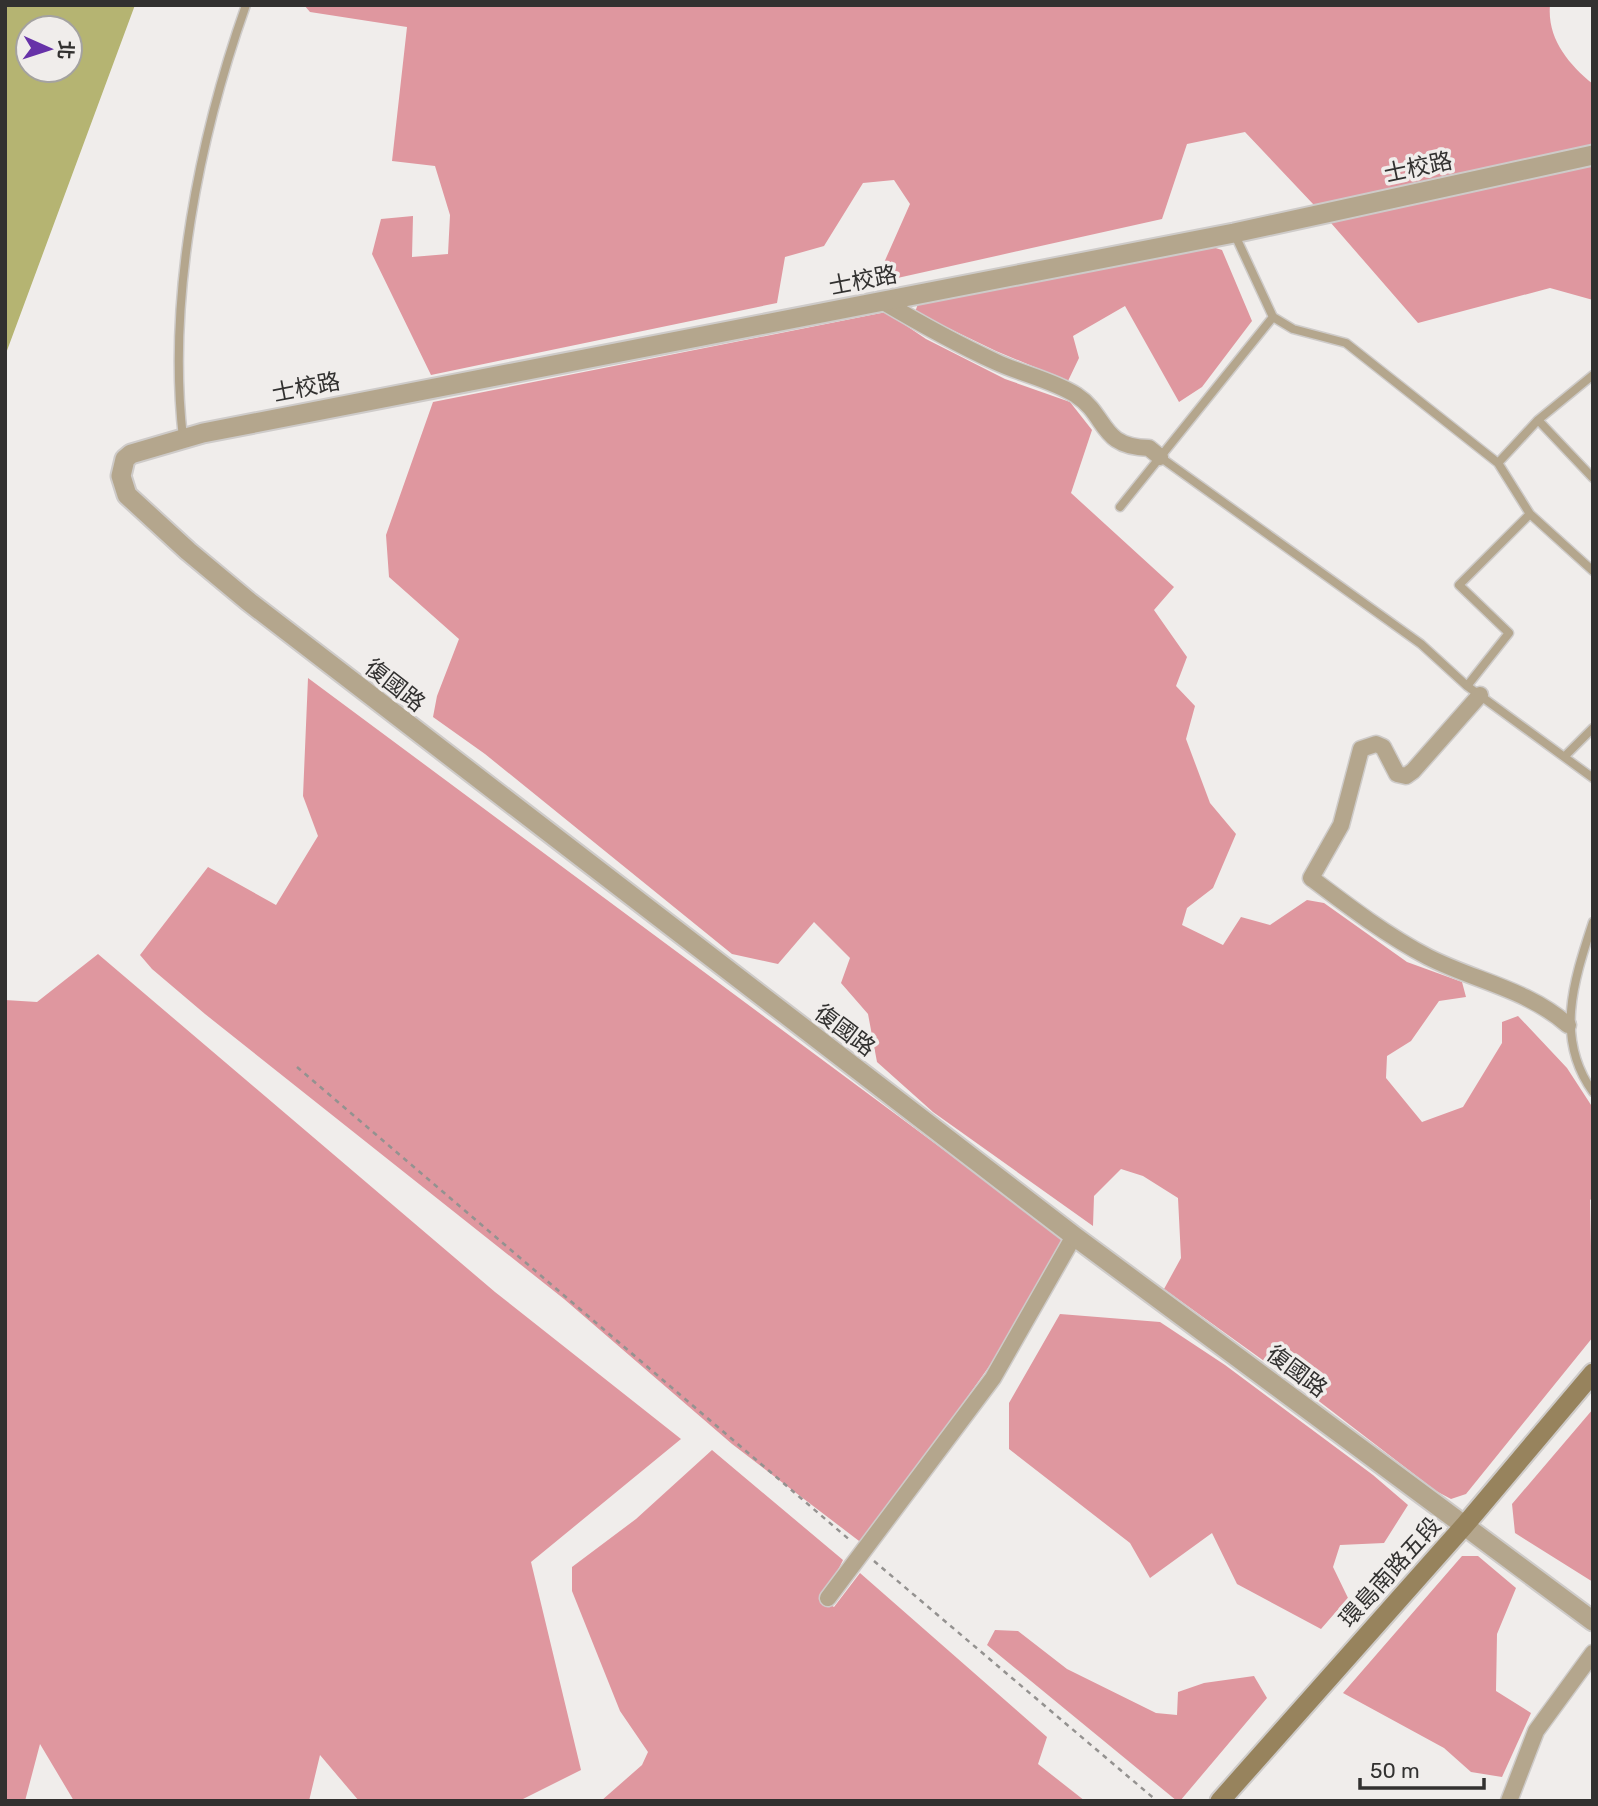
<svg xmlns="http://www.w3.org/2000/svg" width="1598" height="1806" font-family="Rubik,'Noto Sans TC',sans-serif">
<rect width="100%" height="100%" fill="#f0edeb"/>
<path fill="#df979f" d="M304 5H1550C1547 38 1568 64 1593 84V300L1550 288 1418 323 1331 223 1245 132 1187 144 1162 219 875 283 910 204 894 180 863 183 824 246 785 257 777 303 431 375 372 254 381 219 413 216 412 257 448 254 450 215 435 166 392 161 407 27 310 12Z
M1206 245 1222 250 1252 321 1202 387 1179 402 1125 306 1073 336 1079 358 1068 381 996 351 915 312 918 304Z
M886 312 926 339 1005 379 1070 402 1092 430 1071 493 1174 587 1154 610 1187 657 1176 686 1195 706 1186 739 1210 803 1236 834 1213 888 1187 908 1182 925 1223 945 1241 917 1270 925 1307 900 1324 903 1407 962 1462 982 1466 997 1439 1001 1411 1041 1387 1056 1386 1078 1422 1122 1463 1107 1502 1043V1022L1518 1016 1567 1068 1593 1108V1198L1590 1200 1593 1337 1466 1494 1451 1499 1436 1491 1307 1392 1164 1289 1181 1258 1178 1198 1143 1176 1121 1169 1094 1196 1093 1226 933 1112 877 1062 868 1014 841 983 850 958 814 922 778 964 732 954 485 754 433 717 437 696 459 639 389 577 386 535 433 402Z
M308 678 1065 1240 1015 1330 863 1544 732 1444 564 1299 205 1014 152 969 140 955 208 867 276 905 318 836 303 796Z
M98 954 495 1292 681 1439 531 1562 581 1770 519 1801H359L320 1755 309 1801H74L40 1744 25 1801H5V1000L37 1002Z
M1060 1314 1160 1322 1225 1365 1373 1475 1408 1505 1384 1543 1340 1545 1333 1567 1348 1598 1321 1629 1237 1584 1212 1533 1150 1578 1130 1543 1009 1449V1403Z
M1593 1409V1582L1515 1533 1512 1504Z
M712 1450 843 1560 823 1600 834 1607 860 1573 1047 1737 1038 1764 1085 1801H601L642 1765 648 1752 620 1711 572 1591V1567L636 1519Z
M1462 1556H1478L1516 1588 1497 1634 1496 1691 1531 1713 1502 1777 1471 1772 1444 1748 1343 1693Z
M995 1630 1018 1631 1067 1669 1156 1713 1177 1715 1178 1692 1204 1683 1254 1676 1267 1698 1180 1801H1177L987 1645Z"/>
<path fill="#b5b472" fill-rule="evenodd" d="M5 5H135L5 356ZM28 28H70V70H28Z"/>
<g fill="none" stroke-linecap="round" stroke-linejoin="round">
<defs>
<path id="service" d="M1234 233 1273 317 1293 329 1346 343 1498 463 1538 420 1593 478
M1538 420 1593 375
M183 438C167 298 199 138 246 5
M1160 457 1421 644 1467 686 1593 778
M1120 507 1273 317
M1530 514 1593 571
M1467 686 1509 633 1459 585 1530 514 1498 463
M1565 756 1593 728
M1593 922C1574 980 1554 1038 1593 1092"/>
<path id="minor" d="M882 301C919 323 957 344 996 362 1022 374 1052 380 1076 395 1108 416 1099 447 1149 448L1160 457
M1480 695 1413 771 1406 776 1397 774 1383 747 1376 744 1361 749 1341 825 1311 878C1348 906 1386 935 1428 957 1475 981 1527 989 1568 1025
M828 1598 993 1378 1074 1236
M1509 1801 1536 1731 1593 1653"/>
<path id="tertiary" d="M1593 155 1234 233 203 433 131 454 125 459 121 476 127 495 188 551 248 601 1074 1236 1593 1621"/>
<path id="secondary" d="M1220 1801 1464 1526 1593 1373"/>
</defs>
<use href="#service" stroke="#cecbc9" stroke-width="11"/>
<use href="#minor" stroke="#cecbc9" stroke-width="19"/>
<use href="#tertiary" stroke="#cecbc9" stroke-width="23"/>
<use href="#secondary" stroke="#cecbc9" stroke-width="23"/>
<path stroke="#949290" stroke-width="2.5" stroke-dasharray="5 5" stroke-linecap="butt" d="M297 1067 851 1541
M874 1561 1157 1801"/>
<use href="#service" stroke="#b4a68d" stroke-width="8"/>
<use href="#minor" stroke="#b4a68d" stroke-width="16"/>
<use href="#tertiary" stroke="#b4a68d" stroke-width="19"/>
<use href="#secondary" stroke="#97835d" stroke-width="19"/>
</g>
<g text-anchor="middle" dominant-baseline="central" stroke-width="7" stroke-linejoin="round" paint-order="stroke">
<g font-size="23" fill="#323130" stroke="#f0edeb">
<text transform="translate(1418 167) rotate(-12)">士校路</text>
<text transform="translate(863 280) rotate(-11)">士校路</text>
<text transform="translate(306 387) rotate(-11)">士校路</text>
<text transform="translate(395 685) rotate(38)">復國路</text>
<text transform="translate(845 1030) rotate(37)">復國路</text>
<text transform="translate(1297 1371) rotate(37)">復國路</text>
<text transform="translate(1390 1572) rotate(-48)">環島南路五段</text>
</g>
</g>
<rect width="1598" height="1806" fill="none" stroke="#323130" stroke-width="14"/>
<g transform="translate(49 49) rotate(93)"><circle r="33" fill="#f0edeb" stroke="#a4a2a0" stroke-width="2"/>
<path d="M0-5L12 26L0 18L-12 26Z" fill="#6732a8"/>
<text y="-10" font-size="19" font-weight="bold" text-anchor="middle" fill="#323130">北</text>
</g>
<path d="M1360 1778v10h124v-10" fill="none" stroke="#323130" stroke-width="3.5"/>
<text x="1370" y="1778" font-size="21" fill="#323130" stroke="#f0edeb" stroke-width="5" paint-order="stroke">50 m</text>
</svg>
